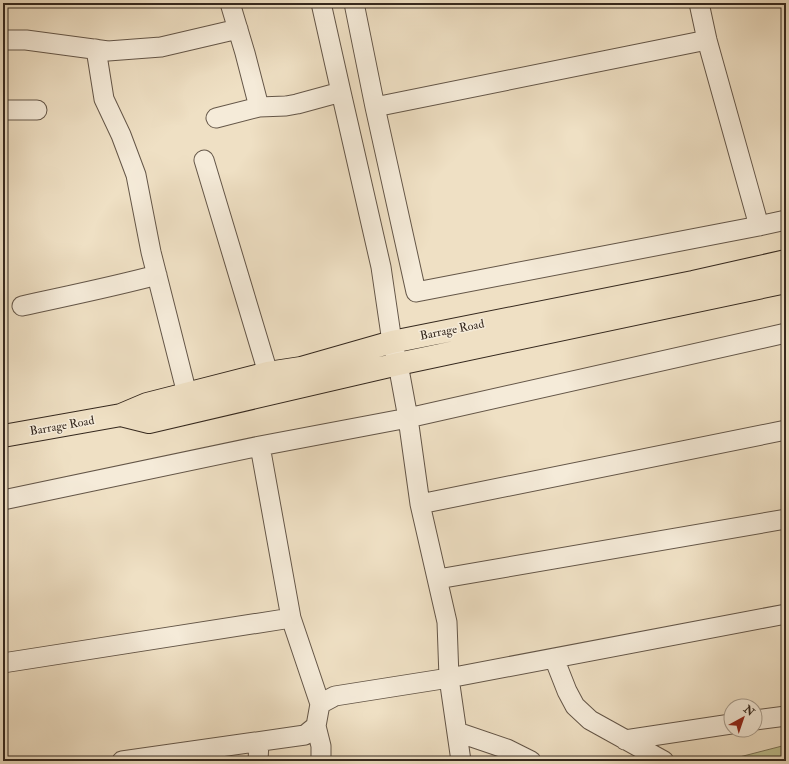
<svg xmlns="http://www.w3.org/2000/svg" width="789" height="764" font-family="'IM FELL Double Pica',serif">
<rect width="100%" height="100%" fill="#efe0c4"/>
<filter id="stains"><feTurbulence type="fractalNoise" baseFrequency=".005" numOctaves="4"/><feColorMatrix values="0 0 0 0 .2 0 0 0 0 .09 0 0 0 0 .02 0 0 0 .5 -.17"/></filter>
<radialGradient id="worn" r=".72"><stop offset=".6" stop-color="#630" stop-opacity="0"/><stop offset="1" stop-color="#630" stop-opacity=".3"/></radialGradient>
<path fill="#bfc190" stroke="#7a7457" d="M786 745V761H724Z"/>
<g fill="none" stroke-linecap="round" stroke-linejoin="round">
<defs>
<path id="minor" d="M230 3 245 53 259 107
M321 3 341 92 381 267 392 342 398 364 408 418 420 504 447 622 449 678 461 761
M354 3 375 107 416 292 759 226 786 220
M699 3 707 40 759 226
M3 40H26L108 51 161 47 238 29
M96 49 104 99 121 135 136 175 151 252 187 394
M375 107 707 40
M3 110H37
M216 118 259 107 286 106 297 104 341 92
M204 160 268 373
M22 306C67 296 112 287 157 275
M260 446 291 618 320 704
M3 500 260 446 408 418 786 333
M420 504 786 430
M438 579 786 519
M554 658 567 691 575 706 590 720 664 761
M3 663 291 618
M755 720 786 716
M316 726 321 746V761
M457 732 507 749 531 761
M625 740 731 724
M122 761 305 735 316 726 320 704 335 696 449 678 786 614
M258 761 259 742"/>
<path id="major" d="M121 415 149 422 398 364 786 282
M3 436 121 415 147 404 268 373 301 368 392 342 693 282 786 261"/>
</defs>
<use href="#minor" stroke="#645648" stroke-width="21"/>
<use href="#major" stroke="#35281e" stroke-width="24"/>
<use href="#minor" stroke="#f5ebd9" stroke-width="19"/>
<use href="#major" stroke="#efe0c4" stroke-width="22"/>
</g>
<g text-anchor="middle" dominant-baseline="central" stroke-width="3" stroke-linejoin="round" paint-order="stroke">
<g font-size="12" fill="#35281e" stroke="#f5ebd9">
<text transform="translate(452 330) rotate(-11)">Barrage Road</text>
<text transform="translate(62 426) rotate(-10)">Barrage Road</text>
</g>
</g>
<rect width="789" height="764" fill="none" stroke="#efe0c4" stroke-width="16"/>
<rect x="4" y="4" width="781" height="756" fill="none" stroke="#35281e" stroke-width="2"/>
<rect x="8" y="8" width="773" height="748" fill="none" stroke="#35281e"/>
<g transform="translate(743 718) rotate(40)"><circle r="19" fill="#f5ebd9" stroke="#a89d8e"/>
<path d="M0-3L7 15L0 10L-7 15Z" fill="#8f2418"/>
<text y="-6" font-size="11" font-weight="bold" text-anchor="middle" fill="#35281e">N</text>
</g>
<rect width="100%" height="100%" filter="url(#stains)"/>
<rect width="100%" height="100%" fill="url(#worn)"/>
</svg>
